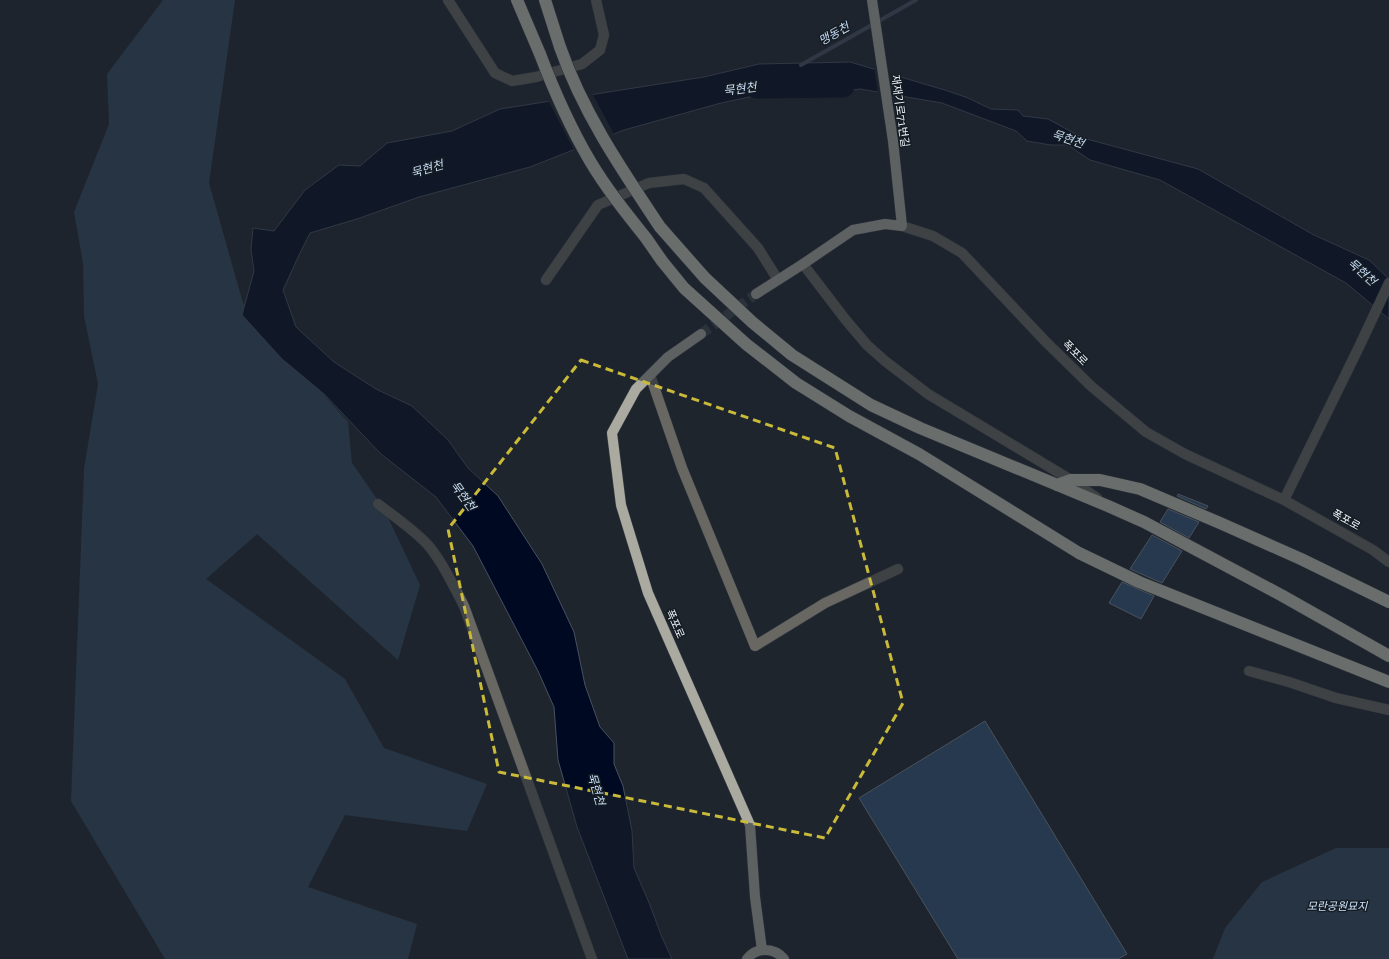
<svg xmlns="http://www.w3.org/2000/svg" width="1389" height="959" font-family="'Roboto Serif','Noto Sans KR',serif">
<rect width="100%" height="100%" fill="#1e252d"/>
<path fill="#33475d" d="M163 0H235L209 183 243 303 348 422 352 463 384 509 420 585 398 660 257 534 206 579 345 679 384 748 487 784 467 831 345 815 308 887 417 924 408 959H165L71 801 84 469 98 384 84 316 83 263 74 212 109 124 107 74Z
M1336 848H1389V959H1213L1225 928 1262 882Z"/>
<path fill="#000922" stroke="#485062" d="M850 62 948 91 968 98 991 109 1018 110 1023 116 1048 119 1083 138 1198 169 1314 235 1369 260 1389 279V319L1346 283 1160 180 1090 160 1068 145H1051L1027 141 1016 131 942 103 860 89 841 91 795 84 768 93 721 103 624 130 530 167 419 197 357 219 310 233 300 253 283 290 296 327 334 362 376 389 412 406 448 440 468 468 498 496 542 564 574 632 585 685 600 727 614 743V764L623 786 632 831 634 868 650 905 661 935 672 959H628L577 827 558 760 554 707 538 671 473 546 436 497 381 454 324 394 282 359 242 315 254 271 251 249 253 228 274 231 305 190 339 165 360 166 387 143 452 131 500 109 704 77 759 64Z"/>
<path fill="#1e252d" d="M874 67 894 73 897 97 878 94Z
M592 93 615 136 575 152 548 100Z"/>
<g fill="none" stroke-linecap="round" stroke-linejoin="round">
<path stroke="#485062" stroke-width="4" d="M801 65 916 0"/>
<path stroke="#000922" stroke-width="23" d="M757 87 843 86"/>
</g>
<path fill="#315379" stroke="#7f8891" d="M1178 494 1208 506 1206 509 1177 496Z
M1168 509 1199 522 1189 538 1160 522Z
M1152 535 1182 551 1162 583 1130 569Z
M1122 582 1154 596 1141 619 1109 603Z
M985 721 1127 954 1118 959H958L859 798Z"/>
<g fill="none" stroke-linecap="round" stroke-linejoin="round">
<path stroke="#3d444c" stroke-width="10" stroke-dasharray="10 5" stroke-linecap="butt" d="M701 334 756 294"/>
<defs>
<path id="minor" d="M448 0 495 73 512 81 536 77 582 64 600 50 604 35 596 0
M902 226 933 236 962 253 1046 342 1091 386 1146 432 1185 454 1284 500 1373 550 1389 562
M803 264 845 319 867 345 885 361 928 394 1071 480 1097 498
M546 280 598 205 649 183 684 179 704 188 758 248 778 280
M650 375 682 468 755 646 825 603 898 569
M1284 500 1359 347 1389 283
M378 504C395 517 413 529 428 545 443 563 453 585 464 606L592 959
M1249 671 1289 682 1336 698 1389 710"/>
<path id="major" d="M756 294 803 264 853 230 885 224 902 226 893 141 872 0
M701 334 668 357 636 389 612 433 621 505 648 593 750 825 755 897 762 950
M747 959C756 947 774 947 784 959"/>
<path id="highway" d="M517 0 540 54
M545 0 560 47
M660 227 705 278 752 322 792 355 871 405 920 428 1108 506 1144 522 1281 595 1389 656
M646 238 662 261 684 288 746 344 796 383 849 416 919 454 1079 553 1139 582 1389 682
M1057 485 1071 480H1100L1140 489 1220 523 1301 559 1389 602"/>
</defs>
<use href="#minor" stroke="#3b424a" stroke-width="11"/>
<use href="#major" stroke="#3b424a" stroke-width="11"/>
<use href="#highway" stroke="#3b424a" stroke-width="13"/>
<use href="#minor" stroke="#686762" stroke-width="10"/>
<use href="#major" stroke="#abaaa0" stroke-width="10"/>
<use href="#highway" stroke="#c6c5b8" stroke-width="12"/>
<defs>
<path id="highway-bridge" d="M560 47C583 113 622 170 660 227
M540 54C554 91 570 127 590 161 606 188 626 213 646 238"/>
</defs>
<use href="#highway-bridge" stroke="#3b424a" stroke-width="13" stroke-linecap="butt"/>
<use href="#highway-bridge" stroke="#c6c5b8" stroke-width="12"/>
</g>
<path d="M0 0H1389V959H0ZM581 360 835 448 903 703 825 838 499 772 448 529Z" fill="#1e252d" fill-opacity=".55" fill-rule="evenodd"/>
<path fill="none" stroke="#c9ba3a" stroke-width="3" stroke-dasharray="8 5" stroke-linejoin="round" d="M581 360 835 448 903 703 825 838 499 772 448 529Z"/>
<g text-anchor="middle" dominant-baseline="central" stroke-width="3" stroke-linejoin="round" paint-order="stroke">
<g font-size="11" fill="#eff4f9" stroke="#151c23">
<text transform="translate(900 111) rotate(82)">재재기로71번길</text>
<text transform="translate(1075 353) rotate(45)">폭포로</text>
<text transform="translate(1346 520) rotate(29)">폭포로</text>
<text transform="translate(675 624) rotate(66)">폭포로</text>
</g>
<g font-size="11" font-style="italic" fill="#cfe5fe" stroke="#151c23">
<text x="1337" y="906">모란공원묘지</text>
</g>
<g font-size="12" font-style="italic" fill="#c4daf3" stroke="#151c23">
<text transform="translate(834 34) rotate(-29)">맹동천</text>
<text transform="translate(740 89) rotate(-7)">묵현천</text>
<text transform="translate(1068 139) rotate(19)">묵현천</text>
<text transform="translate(427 169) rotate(-16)">묵현천</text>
<text transform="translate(1362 272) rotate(42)">묵현천</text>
<text transform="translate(463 496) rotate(54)">묵현천</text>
<text transform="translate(596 789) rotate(74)">묵현천</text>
</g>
</g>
</svg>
